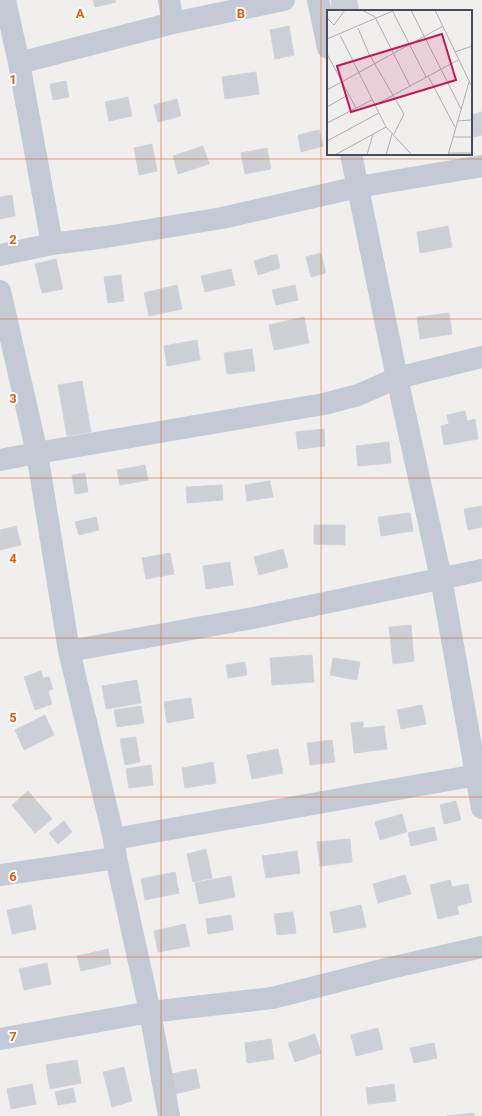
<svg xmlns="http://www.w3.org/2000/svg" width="482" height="1116" font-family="Roboto,sans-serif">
<rect width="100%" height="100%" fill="#f1efee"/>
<path fill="#cdcfd6" stroke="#d2d2da" d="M93 0H115L116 2 95 7Z
M331 0H357L359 11H332Z
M289 26 294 55 275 59 270 30Z
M256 72 259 94 225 99 222 77Z
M66 81 69 97 53 100 50 84Z
M128 97 132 116 109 121 105 102Z
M177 99 181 116 158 122 154 105Z
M482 112V135L474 137 471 125V115Z
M319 130 323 146 301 152 298 135Z
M152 144 157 171 139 175 134 148Z
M203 146 209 164 178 174 173 156Z
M267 148 271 169 245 174 241 153Z
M12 195 15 216 0 219V197Z
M448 226 452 247 420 253 417 232Z
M321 253 326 273 311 277 306 257Z
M277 254 280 268 258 275 254 261Z
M56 259 63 289 42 293 35 264Z
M231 269 235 285 205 292 201 276Z
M121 275 124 301 108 303 104 277Z
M177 285 182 309 149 316 144 293Z
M295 285 298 300 276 305 272 290Z
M449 313 452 334 420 339 417 317Z
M304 317 309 343 274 350 269 325Z
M197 340 200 360 167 366 164 346Z
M252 349 255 371 227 374 224 353Z
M82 381 91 432 67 436 58 385Z
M465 411 467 421 475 419 478 439 444 445 441 426 449 424 447 415Z
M324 429 325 446 298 449 296 432Z
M389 442 391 463 358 466 356 446Z
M145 465 148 480 120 485 117 470Z
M85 473 88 492 75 494 72 475Z
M270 481 273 497 247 501 245 485Z
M222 485 223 500 187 503 186 487Z
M482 506V527L468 530 464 509Z
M410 513 413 531 381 536 378 517Z
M96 517 99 530 79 535 75 522Z
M314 525H345V545L314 544Z
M16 526 21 545 0 550V530Z
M283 549 288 567 259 575 254 557Z
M170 553 174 574 146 579 142 558Z
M230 562 233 585 206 589 203 566Z
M411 625 414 661 393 664 389 627Z
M312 655 314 682 272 685 270 658Z
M333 658 360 662 357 680 330 675Z
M245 662 247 675 228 678 226 665Z
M41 671 43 678 49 677 53 689 48 691 52 704 35 710 24 677Z
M137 680 141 703 106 709 102 686Z
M191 698 194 718 167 723 164 702Z
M422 705 426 724 401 729 397 710Z
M141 706 144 723 117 727 114 710Z
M45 715 54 735 24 750 15 730Z
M363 722V728L384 726 387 749 354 753 351 723Z
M136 737 140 762 125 765 120 739Z
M332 740 335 762 310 765 307 743Z
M278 749 283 773 252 779 247 755Z
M213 762 216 783 185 788 182 768Z
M151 765 153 785 129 788 126 769Z
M28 791 52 819 35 833 12 805Z
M456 801 461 820 444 824 440 805Z
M402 814 407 832 380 840 375 822Z
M64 821 72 832 58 844 49 833Z
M434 827 437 840 411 846 408 833Z
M350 839 352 862 320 866 317 842Z
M206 849 212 878 193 882 187 854Z
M297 851 300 873 266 878 262 856Z
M175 872 179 893 145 900 141 879Z
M405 875 411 894 378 903 373 884Z
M231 876 235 897 199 904 195 883Z
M450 880 452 887 468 884 472 902 457 906 459 914 438 919 430 885Z
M31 905 36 929 12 934 7 910Z
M361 905 366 927 334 933 330 912Z
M293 912 296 933 277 935 274 914Z
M231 915 233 930 208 934 206 919Z
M185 924 190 946 158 952 154 931Z
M108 949 111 964 81 971 77 956Z
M47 963 51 984 24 990 19 969Z
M378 1028 383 1049 356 1056 351 1035Z
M315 1034 321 1053 295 1062 288 1043Z
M271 1039 274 1059 247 1063 245 1043Z
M434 1043 437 1058 414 1063 410 1048Z
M77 1060 81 1083 50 1089 46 1065Z
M124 1067 132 1101 112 1107 103 1072Z
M196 1069 200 1088 175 1094 171 1074Z
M32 1084 36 1104 11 1109 7 1089Z
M394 1084 396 1101 368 1104 366 1088Z
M73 1088 76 1102 58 1105 55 1092Z
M474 1113V1116H447Z"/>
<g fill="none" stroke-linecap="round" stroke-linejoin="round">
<path stroke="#c4c9d6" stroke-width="22" d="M5 0 19 63 52 244
M169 0 173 23
M318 0 328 48
M19 63 173 23 284 0
M351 154 397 378 441 578 482 808
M0 255 52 244 106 237 222 218 358 187 482 166
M0 291 37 453 69 651 114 839 116 858 150 1012 169 1116
M0 460 37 453 324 404 358 395 397 378 482 357
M69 651 253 618 482 570
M114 839 482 774
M0 875 116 858
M0 1039 150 1012 272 998 390 968 482 947"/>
</g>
<path fill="none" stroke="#e8590c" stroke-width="1" stroke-opacity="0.55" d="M161 0V1116M321 0V1116M0 159H482M0 319H482M0 478H482M0 638H482M0 797H482M0 957H482"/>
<g transform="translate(327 10)">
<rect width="145" height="145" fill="#f1efee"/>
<path fill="none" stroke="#adaeb4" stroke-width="1" d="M35 0 48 7 83 76M65 0 99 67M84 0 134 99M108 0 145 77M0 8 7 15 18 0M31 18 42 44 77 104 67 124M13 25 59 117 85 145M0 29 68 0M128 42 145 36M0 44 29 98M101 66 128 117M0 80 116 16M48 95 131 50M0 97 21 85M130 111 145 110M0 113 45 90M126 127H145M0 131 52 103M122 143H145M8 145 59 117M40 145 46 124M59 145 65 124M121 145 142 72"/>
<path fill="#c2185b" fill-opacity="0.15" stroke="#c2185b" stroke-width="2" d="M115 24 129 70 24 102 10 56Z"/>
<rect width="145" height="145" fill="none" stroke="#464c5c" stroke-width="2"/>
</g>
<g font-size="13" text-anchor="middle" font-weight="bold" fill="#e8590c" stroke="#fff" stroke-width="4" stroke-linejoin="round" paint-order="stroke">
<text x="80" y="18">A</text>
<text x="241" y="18">B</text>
<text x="13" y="84">1</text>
<text x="13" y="244">2</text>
<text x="13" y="403">3</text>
<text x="13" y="563">4</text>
<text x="13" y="722">5</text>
<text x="13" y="881">6</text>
<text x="13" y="1041">7</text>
</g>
</svg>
